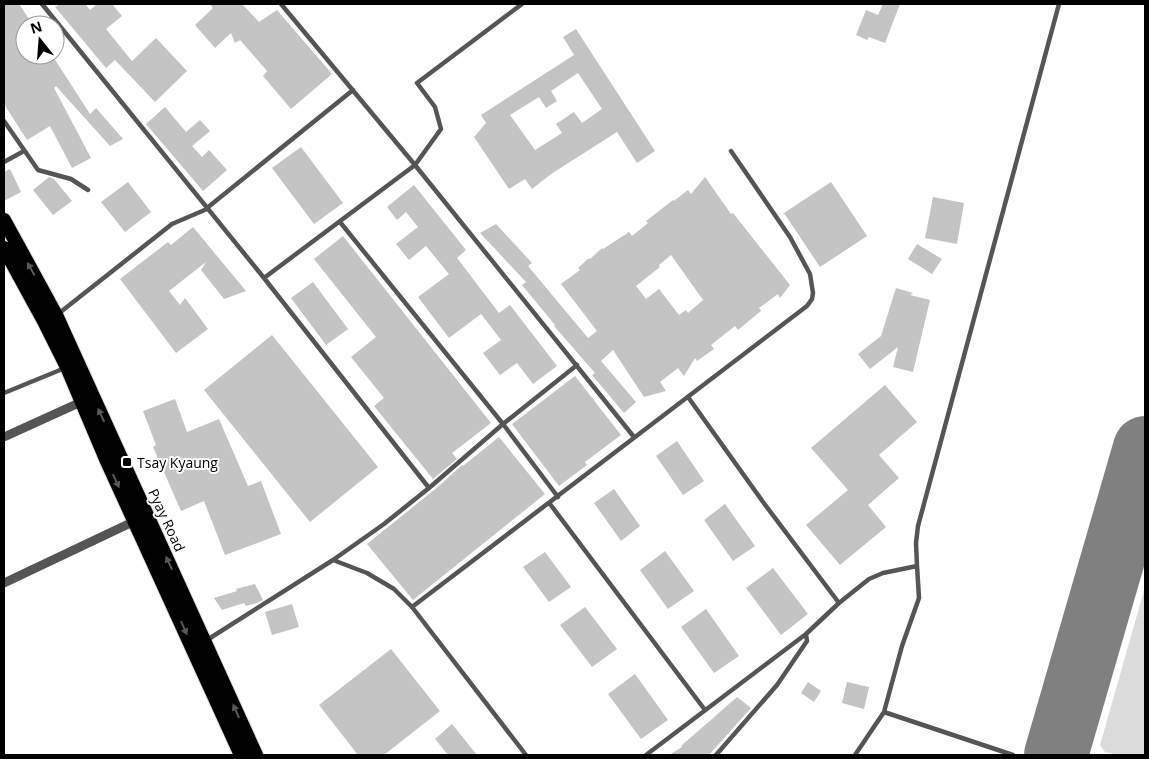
<svg xmlns="http://www.w3.org/2000/svg" width="1149" height="759" font-family="'Open Sans',sans-serif">
<rect width="100%" height="100%" fill="#fff"/>
<path fill="#dcdcdc" d="M1145 587V755H1116L1105 752 1100 745Z"/>
<g fill="none" stroke-linecap="round" stroke-linejoin="round">
<path stroke="#808080" stroke-width="64" d="M1056 755 1145 448"/>
</g>
<path fill="#c4c4c4" fill-rule="evenodd" d="M4 4H19L33 25H25V55H52L90 114 96 108 123 139 110 146 56 86 54 88 91 158 72 168 50 126 27 140 4 104Z
M60 4H85L90 10 97 4H112L122 16 106 29 132 61 156 38 187 71 155 102 115 60 106 68 55 7Z
M210 4H242L259 22 277 10 332 74 291 109 263 76 267 71 240 40 235 43 231 33 215 48 195 25 213 8Z
M883 4H900L885 43 869 37 867 40 856 35 866 10 878 15Z
M576 29 655 151 637 163 617 132 551 174 532 189 525 179 509 189 474 137 486 123 481 115 574 55 563 37ZM578 73 602 109 582 123 574 112 556 124 562 133 535 150 510 115 539 97 546 108 557 101 551 91Z
M165 107 186 132 200 120 210 131 192 146 202 157 209 150 227 170 203 191 146 124Z
M301 147 343 203 314 224 272 168Z
M10 169 21 192 4 201V172Z
M49 177 54 179 72 201 53 215 33 190Z
M705 177 731 214 733 213 790 285 780 298 778 294 759 308 761 311 738 330 735 326 711 345 714 349 697 361 695 358 684 376 678 368 660 382 666 391 644 397 613 350 601 361 636 402 624 413 592 375 595 373 554 326 555 325 522 285 526 282 480 233 496 224 532 263 528 266 588 338 597 331 561 284 580 270 578 268 589 258 590 259 602 248 603 249 629 232 632 236 648 223 646 221 673 200 674 201 688 190 691 194ZM671 255 703 300 688 313 686 310 679 315 659 289 646 299 636 286 660 267 659 265Z
M128 182 151 212 125 232 101 202Z
M831 182 867 236 820 267 784 213Z
M414 185 466 250 457 258 499 313 510 305 557 366 533 384 517 363 500 375 483 353 501 340 481 314 449 338 418 297 449 274 426 246 409 260 396 244 418 227 406 212 397 220 387 207Z
M933 197 964 203 957 244 925 238Z
M193 227 246 291 224 299 201 270 206 262 169 291 180 305 185 298 208 329 176 353 120 279 168 242 171 245Z
M343 236 491 423 452 453 457 459 433 479 374 406 384 398 351 357 376 337 314 259Z
M917 244 942 259 932 274 908 259Z
M313 282 348 329 326 345 291 298Z
M896 288 913 293 910 295 930 300 913 372 893 367 898 347 870 369 858 354 881 336Z
M272 335 378 467 310 522 204 390Z
M575 376 621 435 585 462 587 465 559 486 512 424Z
M885 385 917 422 879 455 899 478 868 505 886 527 840 565 806 525 848 490 811 448Z
M175 399 187 432 219 419 248 486 261 481 281 534 225 555 204 501 181 511 153 447 156 445 143 411Z
M499 437 545 494 413 600 367 544 439 486 462 465 463 466Z
M677 441 704 481 683 495 656 456Z
M614 489 640 526 621 541 594 503Z
M725 504 755 546 733 561 704 520Z
M665 551 694 591 668 609 640 570Z
M545 552 571 587 549 602 523 567Z
M773 568 808 614 781 635 746 588Z
M255 584 263 600 257 603 246 606 244 603 222 610 214 598 237 591 236 589Z
M292 604 299 627 272 635 265 612Z
M585 607 617 649 592 667 560 625Z
M706 609 739 656 714 673 681 627Z
M391 649 440 711 384 755H358L319 705Z
M635 674 668 720 641 739 608 694Z
M808 682 821 691 814 702 801 693Z
M847 682 869 687 864 709 842 703Z
M737 697 751 708 709 755H669L682 747 681 746Z
M452 724 477 755H448L435 739Z"/>
<g fill="none" stroke-linecap="round" stroke-linejoin="round">
<defs>
<path id="trunk" d="M4 220 56 315 256 755
M4 248 45 323 67 367 106 459 241 755"/>
</defs>
<use href="#trunk" stroke="#dbdbdb" stroke-width="16"/>
<path stroke="#555" stroke-width="4.5" d="M42 4 264 278 429 488
M281 4 415 165 634 437
M4 121 38 170 71 179 88 190
M4 162 24 151
M207 208 353 90
M340 222 503 424 558 497
M264 278 415 165 441 129 435 107 417 83 522 4
M58 314 172 224 207 209
M4 393 65 368
M550 504 705 710
M333 560 367 573 394 589 412 607 526 755
M917 566 916 543 918 526 1059 4
M839 603 869 579 883 573 917 566 919 598 902 646 884 712 855 755
M412 607 807 306 812 299 813 293 810 274 790 237 731 151
M207 640 333 560 384 524 429 488 503 424 577 365
M884 712 1013 755
M646 755 806 634 839 603 763 502 688 397
M716 755 777 685 807 641 806 634"/>
<path stroke="#555" stroke-width="9" d="M4 437 81 402
M4 583 139 519"/>
<use href="#trunk" stroke="#000" stroke-width="14"/>
</g>
<defs><path id="oneway-solid" d="M-6-.8H1V-3.2L6.5 0L1 3.2V.8H-6Z" transform="scale(1.25)"/></defs>
<g fill="#595959">
<use href="#oneway-solid" transform="translate(31 269) rotate(-119)"/>
<use href="#oneway-solid" transform="translate(101 415) rotate(-115)"/>
<use href="#oneway-solid" transform="translate(116 481) rotate(65)"/>
<use href="#oneway-solid" transform="translate(169 563) rotate(-115)"/>
<use href="#oneway-solid" transform="translate(184 628) rotate(66)"/>
<use href="#oneway-solid" transform="translate(236 711) rotate(-114)"/>
</g>
<rect fill="#000" stroke="#fff" stroke-width="2" x="122" y="457" width="10" height="10" rx="2.5"/>
<g text-anchor="middle" dominant-baseline="central" stroke-width="4" stroke-linejoin="round" paint-order="stroke">
<g font-size="14" fill="#000" stroke="#fff" text-anchor="start">
<text x="137" y="462">Tsay Kyaung</text>
</g>
<g font-size="14" fill="#000" stroke="#fff">
<text transform="translate(167 520) rotate(65)">Pyay Road</text>
</g>
</g>
<rect width="1149" height="759" fill="none" stroke="#000000" stroke-width="10"/>
<g transform="translate(40 40) rotate(343)"><circle r="24" fill="#ffffff" stroke="#999999"/>
<path d="M0-4L9 19L0 12L-9 19Z" fill="#000000"/>
<text y="-8" font-size="14" font-weight="bold" text-anchor="middle" fill="#000000">N</text>
</g>
</svg>
